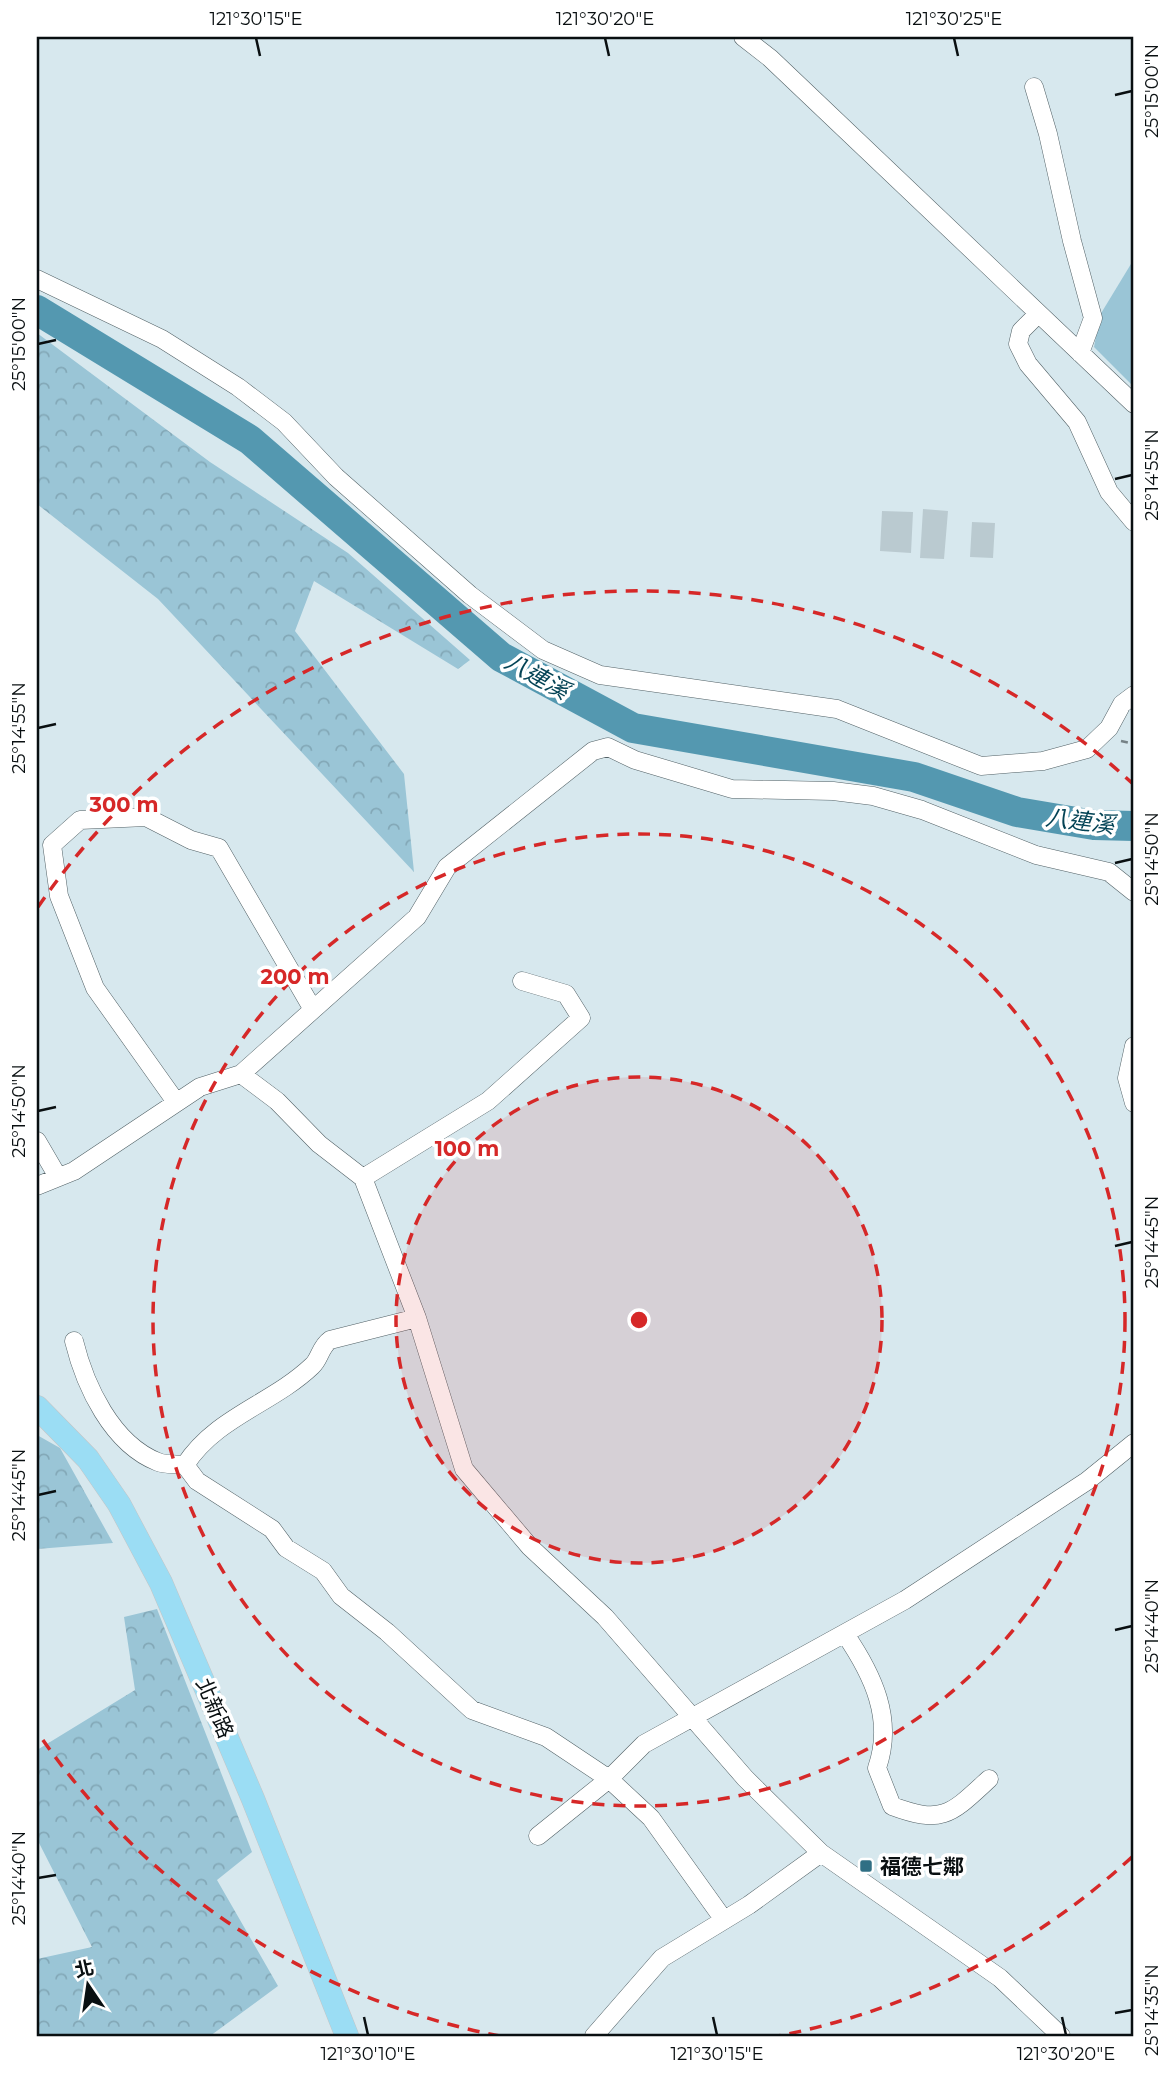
<svg xmlns="http://www.w3.org/2000/svg" width="1171" height="2073" font-family="Montserrat,'Noto Sans TC',sans-serif">
<defs>
<pattern id="forest-crowns" width="20" height="18" patternUnits="userSpaceOnUse" patternTransform="scale(1.75)"><rect width="20" height="18" fill="#9ac5d6"/><path d="M2 6a3 3 0 1 1 6 0M12 15a3 3 0 1 1 6 0" fill="none" stroke="#83a8b7"/></pattern>
</defs>
<rect width="100%" height="100%" fill="#d7e8ee"/>
<path fill="url(#forest-crowns)" d="M37 333 210 462 348 553 470 660 458 669 314 581 295 631 404 774 414 872 158 599 37 504Z
M37 1435 60 1448 113 1543 37 1549Z
M157 1609 252 1852 217 1880 278 1986 210 2036H37V1959L92 1947 37 1839V1750L135 1690 124 1617Z"/>
<path fill="#9ac5d6" d="M1134 259V387L1094 347 1100 315Z"/>
<g fill="none" stroke-linecap="round" stroke-linejoin="round">
<path stroke="#5498b0" stroke-width="30" d="M37 310 250 440 501 657 633 728 914 777 1017 812 1094 825 1134 826"/>
</g>
<path fill="#bacad0" d="M923 509 948 511 944 559 920 558Z
M882 511 913 512 911 553 880 551Z
M972 522 995 523 993 558 970 557Z"/>
<g fill="none" stroke-linecap="round" stroke-linejoin="round">
<defs>
<path id="minor" d="M743 37 770 58 1134 404
M1034 87 1048 134 1072 241 1093 318 1080 353
M37 279 162 339 238 387 284 422 336 477 470 595 543 650 600 675 837 709 981 766 1043 761 1087 749 1109 728 1122 704 1134 695
M1038 314 1021 331 1018 344 1028 364 1077 422 1109 492 1134 522
M1134 1046 1127 1078 1134 1103
M241 1074 277 1101 319 1144 363 1178 417 1318 464 1469 530 1547 605 1617 745 1778 821 1853 1000 1978 1061 2036
M176 1102 95 988 59 896 52 845 80 820 146 817 191 840 219 848 312 1008
M37 1141 58 1177
M363 1178 488 1101 581 1018 566 994 522 981
M37 1186 74 1171 200 1087 241 1074 417 917 447 867 593 751 608 747 635 760 732 789 833 791 873 796 922 810 1036 855 1109 872 1134 892
M74 1341C85 1386 112 1444 158 1462 166 1465 177 1464 185 1465L197 1481 272 1529 286 1548 323 1571 341 1596 387 1632 472 1710 546 1737 609 1779 651 1818 724 1920
M185 1465C216 1417 272 1404 312 1366 320 1359 320 1347 330 1340L417 1318
M845 1634C873 1675 894 1719 877 1768L892 1806C943 1825 951 1814 989 1779
M538 1836 609 1779 644 1744 905 1600 1087 1481 1134 1443
M594 2036 662 1958 749 1905 821 1853"/>
<path id="major" d="M37 1407 88 1459 119 1504 161 1583 253 1799 347 2036"/>
</defs>
<use href="#minor" stroke="#526166" stroke-width="19"/>
<use href="#major" stroke="#c4c5c6" stroke-width="24"/>
<path stroke="#768286" stroke-width="2.5" stroke-dasharray="7 3.5" stroke-linecap="butt" d="M1121 741 1134 744"/>
<use href="#minor" stroke="#fff" stroke-width="18"/>
<use href="#major" stroke="#9bddf4" stroke-width="23"/>
</g>
<path fill="none" stroke="#090f11" stroke-width="2.5" d="M256 38 260 56M605 38 609 56M954 38 958 56M1115 95 1132 91M38 344 56 340M1115 479 1132 475M38 728 56 724M1115 863 1132 859M38 1111 56 1107M1115 1246 1132 1242M38 1495 56 1491M1115 1630 1132 1626M38 1878 56 1875M1115 2013 1132 2010M364 2017 368 2035M713 2017 717 2035M1062 2017 1066 2035"/>
<circle cx="639" cy="1320" r="243" fill="#d62828" fill-opacity=".12"/>
<g fill="none" stroke="#d62828" stroke-width="3.5" stroke-dasharray="12 9">
<circle cx="639" cy="1320" r="243"/>
<circle cx="639" cy="1320" r="486"/>
<path d="M1132 1857A729 729 0 0 1 778 2036M500 2036A729 729 0 0 1 38 1733M38 907A729 729 0 0 1 1132 783"/>
</g>
<rect fill="#306f84" stroke="#fff" stroke-width="2.5" x="859" y="1859" width="14" height="14" rx="3.5"/>
<g text-anchor="middle" dominant-baseline="central" stroke-width="7" stroke-linejoin="round" paint-order="stroke">
<g font-size="21" fill="#090f11" stroke="#fff">
<text transform="translate(215 1708) rotate(67)">北新路</text>
</g>
<g font-size="21" font-weight="bold" fill="#090f11" stroke="#fff" text-anchor="start">
<text x="880" y="1866">福德七鄰</text>
</g>
<g font-size="23" font-style="italic" fill="#044355" stroke="#fff">
<text transform="translate(537 676) rotate(29)">八連溪</text>
<text transform="translate(1080 821) rotate(7)">八連溪</text>
</g>
</g>
<circle cx="639" cy="1320" r="10" fill="#d62828" stroke="#fff" stroke-width="3.5"/>
<g font-size="21" text-anchor="middle" font-weight="bold" fill="#d62828" stroke="#fff" stroke-width="7" stroke-linejoin="round" paint-order="stroke">
<text x="124" y="812">300 m</text>
<text x="295" y="984">200 m</text>
<text x="467" y="1156">100 m</text>
</g>
<rect width="1171" height="2073" fill="none" stroke="#ffffff" stroke-width="77"/>
<g transform="translate(88 1985) rotate(347)" stroke="#ffffff" stroke-width="5" paint-order="stroke">
<path d="M0-5L12 26L0 18L-12 26Z" fill="#090f11"/>
<text y="-10" font-size="19" font-weight="bold" text-anchor="middle" fill="#090f11">北</text>
</g>
<rect x="38" y="38" width="1094" height="1997" fill="none" stroke="#090f11" stroke-width="2.5"/>
<g font-size="18" text-anchor="middle" fill="#090f11">
<text x="256" y="25">121°30'15"E</text>
<text x="605" y="25">121°30'20"E</text>
<text x="954" y="25">121°30'25"E</text>
<text transform="translate(1152 91) rotate(-90)" y="6">25°15'00"N</text>
<text transform="translate(19 344) rotate(-90)" y="6">25°15'00"N</text>
<text transform="translate(1152 475) rotate(-90)" y="6">25°14'55"N</text>
<text transform="translate(19 728) rotate(-90)" y="6">25°14'55"N</text>
<text transform="translate(1152 859) rotate(-90)" y="6">25°14'50"N</text>
<text transform="translate(19 1111) rotate(-90)" y="6">25°14'50"N</text>
<text transform="translate(1152 1242) rotate(-90)" y="6">25°14'45"N</text>
<text transform="translate(19 1495) rotate(-90)" y="6">25°14'45"N</text>
<text transform="translate(1152 1626) rotate(-90)" y="6">25°14'40"N</text>
<text transform="translate(19 1878) rotate(-90)" y="6">25°14'40"N</text>
<text transform="translate(1152 2010) rotate(-90)" y="6">25°14'35"N</text>
<text x="368" y="2060">121°30'10"E</text>
<text x="717" y="2060">121°30'15"E</text>
<text x="1066" y="2060">121°30'20"E</text>
</g>
</svg>
